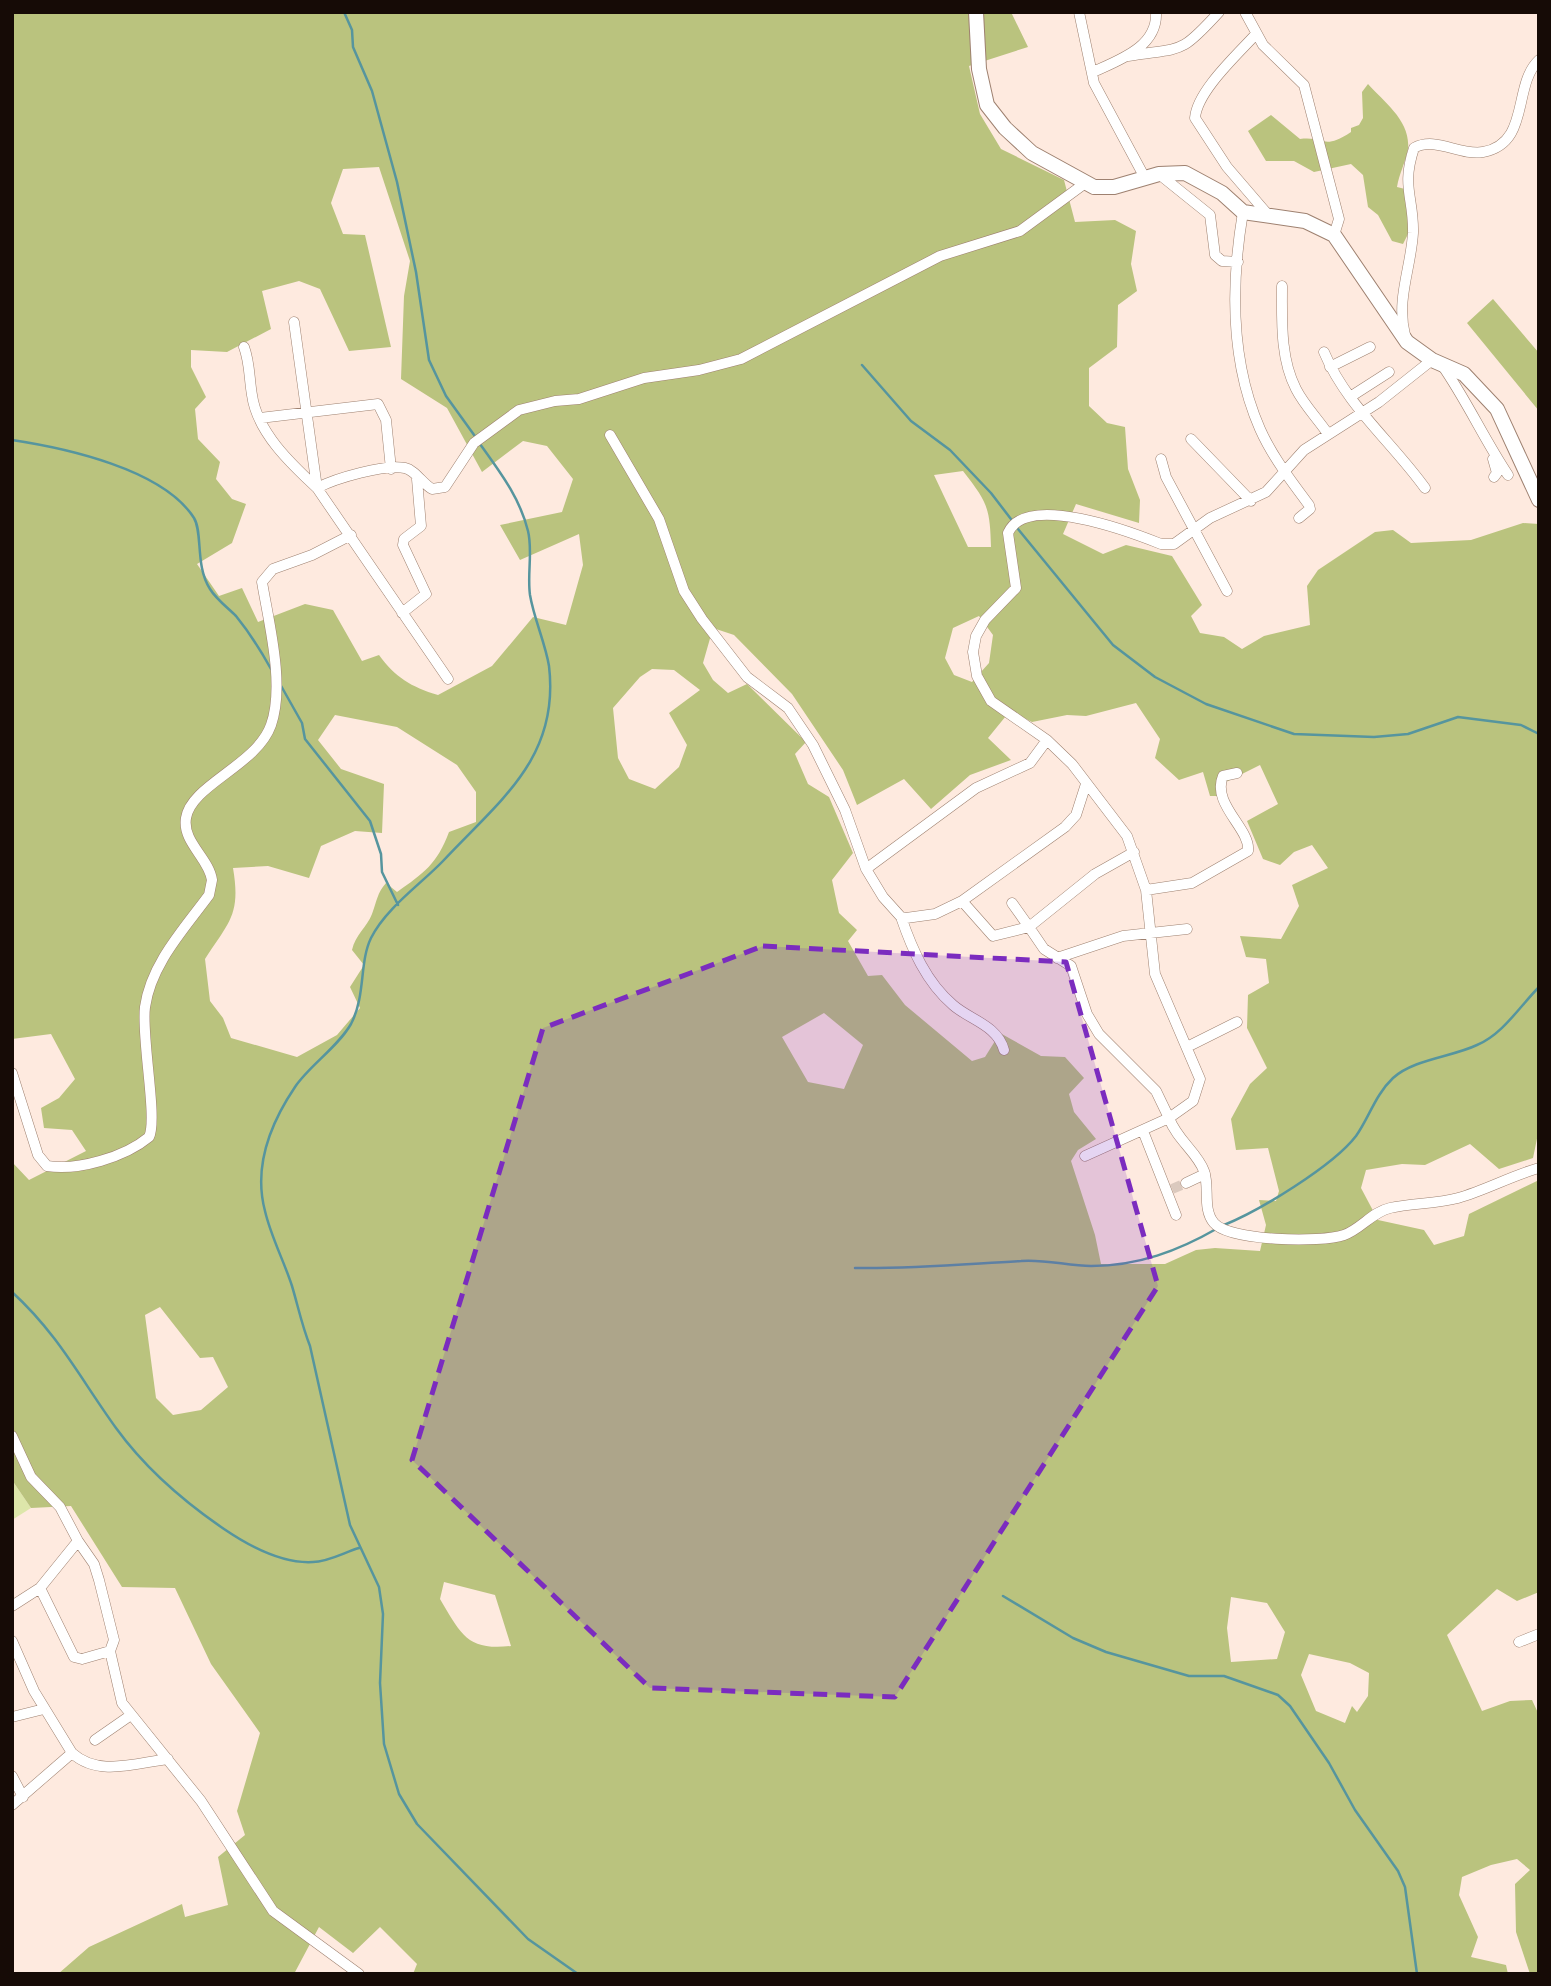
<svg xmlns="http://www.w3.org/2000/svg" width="1551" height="1986" font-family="Spectral,serif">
<rect width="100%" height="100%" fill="#feeadf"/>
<path fill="#dde6aa" d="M12 1480 31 1508 12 1520Z"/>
<path fill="#bac37e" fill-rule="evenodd" d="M12 12H1011L1028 47 969 66 980 114 1001 149 1064 180 1075 222 1115 220 1136 231 1131 264 1137 291 1118 305 1117 347 1089 368V406L1107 423 1125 427 1128 469 1140 500 1139 523 1076 504 1063 534 1103 554 1126 545 1172 556 1202 605 1191 616 1200 633 1224 637 1242 649 1264 636 1310 625 1307 586 1318 570 1375 532 1393 530 1411 543 1471 540 1523 523 1539 524V1129L1533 1158 1499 1169 1470 1144 1425 1165 1402 1164 1366 1170 1361 1188 1378 1220 1424 1230 1434 1245 1464 1236 1469 1214 1539 1180V1592L1517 1601 1497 1589 1447 1635 1482 1711 1510 1701 1532 1700 1539 1715V1974H1530L1516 1932 1515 1884 1530 1870 1517 1859 1491 1865 1462 1877 1459 1895 1478 1937 1471 1957 1506 1965 1508 1974H413L417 1964 380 1927 353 1953 319 1927 294 1974H58L89 1947 182 1904 185 1917 228 1905 218 1857 245 1835 237 1811 260 1733 211 1664 175 1588 122 1587 71 1506 31 1508 12 1480V1162L29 1180 86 1151 72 1130 44 1128 41 1108 59 1098 75 1079 51 1034 12 1039ZM379 167 410 261 404 296 401 379 447 408 482 472 523 441 547 446 573 479 562 512 500 525 520 560 579 534 583 565 566 625 533 617 492 666 438 695C411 687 395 677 379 655L362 661 333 610 305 604 258 622 242 588 219 596 197 564 232 543 246 504 232 499 216 479 220 462 198 439 195 409 206 397 191 367V350L227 352 271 329 262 291 299 281 320 289 349 351 391 347 365 235 343 234 331 203 343 169ZM963 471C987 502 990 507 991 547H968L934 475ZM979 616 993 635 989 663 972 682 954 675 945 658 953 628ZM713 628 734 635 792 694 843 770 857 805 904 779 931 809 970 775 1011 760 988 738 1010 711 1032 722 1067 715 1086 716 1136 703 1160 739 1155 758 1179 780 1203 772 1210 796H1223L1222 784 1260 765 1278 804 1247 821 1263 859 1280 865 1294 852 1312 845 1328 868 1292 885 1299 906 1281 939 1240 936 1246 957 1266 959 1269 983 1248 995 1247 1028 1267 1068 1250 1084 1231 1119 1236 1150 1268 1148 1279 1191 1276 1201 1259 1200 1266 1225 1260 1251 1215 1248 1196 1250 1165 1264H1101L1095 1235 1071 1161 1078 1150 1096 1139 1074 1112 1069 1094 1084 1078 1065 1057 1041 1056 1000 1033 985 1057 972 1061 905 1005 882 975 868 976 848 941 857 930 839 913 832 880 853 853 829 797 808 784 795 754 806 742 747 684 728 693 713 680 703 663ZM652 669 674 670 700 690 669 713 687 745 679 767 655 789 629 779 618 758 613 708 640 677ZM335 715 397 727 457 765 476 792V822L449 832C437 864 424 873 397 892L386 883C377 893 377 901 372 914 367 927 355 935 352 950L364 965 350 987 360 1008 337 1035 297 1057 231 1038 223 1018 210 1001 205 959C229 922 241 915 233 868L268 866 309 878 321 846 355 831 382 833 384 784 341 769 318 740ZM824 1013 863 1045 844 1089 808 1082 782 1037ZM160 1307 200 1358 213 1357 228 1387 201 1410 173 1415 156 1398 145 1315ZM444 1582 495 1595 511 1646C467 1651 461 1634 440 1599ZM1231 1597 1267 1603 1285 1632 1277 1659 1231 1662 1227 1628ZM1309 1654 1350 1663 1369 1673 1368 1696 1357 1712 1352 1706 1345 1723 1316 1711 1301 1675Z
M1368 84C1384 102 1411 121 1408 149 1406 161 1399 174 1397 187L1405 189 1409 232 1403 244 1392 241 1378 215 1368 207 1363 175 1351 164 1314 172 1294 161H1266L1248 131 1271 115 1300 139C1326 136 1322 151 1351 132V128L1359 125 1363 118 1362 92Z
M1493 299 1539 353V411L1467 323Z"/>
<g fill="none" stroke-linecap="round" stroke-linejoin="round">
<path stroke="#56959e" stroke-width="2.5" d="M344 12 352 30 353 47 372 91 397 182 416 272 429 360 446 396 477 439
M862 365 911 421 950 450 991 493 1014 523
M12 440C65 448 163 469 194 518 203 533 195 566 210 589 216 599 228 608 236 616 249 632 261 651 271 669
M480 444C500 472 520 498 528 531 533 551 527 574 530 595 534 619 545 642 549 666 560 758 499 801 443 861 421 884 386 908 371 938 359 963 366 995 351 1024 337 1048 310 1065 295 1087 270 1124 253 1166 265 1211 271 1237 284 1261 292 1286 298 1306 302 1326 310 1346L350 1525 379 1587 383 1614 380 1683 384 1744 399 1794 417 1824 528 1939 578 1974
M1018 529 1113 645 1155 677 1206 704 1294 734 1374 737 1408 734 1458 717 1521 725 1539 734
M280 684 302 723 305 739 370 821 381 854 382 872 398 905
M1224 1225C1259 1211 1333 1166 1356 1136 1369 1118 1375 1095 1393 1078 1414 1059 1452 1057 1477 1045 1503 1034 1520 1006 1539 987
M855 1268C911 1269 966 1264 1021 1261 1045 1259 1068 1266 1091 1266 1138 1266 1178 1251 1218 1228
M12 1292C58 1334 80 1378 116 1428 145 1468 183 1501 224 1529 249 1546 282 1564 313 1562 328 1562 345 1552 359 1548
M1003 1596 1073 1638 1106 1652 1189 1676H1224L1278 1695 1290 1706 1329 1763 1355 1810 1398 1871 1405 1887 1417 1974"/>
<path stroke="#dbc9be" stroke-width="10" stroke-dasharray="10 5" stroke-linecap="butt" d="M1172 1189 1186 1183"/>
<defs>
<path id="street" d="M1079 12 1094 83 1145 178
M1245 12 1263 45 1304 85 1339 219 1334 235
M1256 34C1238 54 1197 91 1195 118L1227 167 1270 217
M1128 56C1183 47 1179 56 1219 12
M1093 72C1119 60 1158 47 1156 12
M1159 174 1210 215 1215 255 1222 261 1238 262
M1243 212C1231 283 1230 361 1260 429 1272 456 1291 481 1309 505L1310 509 1299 518
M1282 286C1282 320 1280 358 1296 389 1304 405 1318 419 1328 434
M294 322 317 488
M1405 335C1396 299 1411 268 1413 233 1414 198 1401 187 1414 148 1436 136 1459 156 1483 152 1531 143 1512 85 1539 60
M244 347C250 363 249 378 252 395 257 432 291 464 317 488
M1324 352C1346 405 1392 442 1425 488
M1432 360 1379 402 1304 450 1266 492 1210 518 1174 544H1161C1131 532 1026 492 1008 533L1016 588 985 620 976 636 973 652 977 676 991 701 1047 740 1072 764 1127 836 1146 890 1155 974 1200 1079 1193 1101 1169 1118C1177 1140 1197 1152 1204 1171 1210 1187 1202 1209 1214 1223 1229 1241 1321 1243 1344 1235 1361 1229 1372 1212 1390 1208 1412 1203 1436 1204 1458 1198 1486 1190 1511 1176 1539 1168
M1442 365C1467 401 1484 439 1508 475
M1330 367 1370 347
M1350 397 1389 372
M260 418 378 404 386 420 391 469
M610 435 659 519 684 591 702 619 747 677 788 708 813 745 845 810 866 869 883 897 901 917 906 918 935 914 962 901 993 936 1029 927 1044 949 1071 966 1087 1014 1099 1034 1156 1091 1169 1118 1085 1156
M1191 439 1251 501
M1161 459 1166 477 1227 591
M1493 459 1497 473 1494 477
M402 613 426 594 403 545 404 539 421 526 417 479
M448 679 317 488C336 478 385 464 405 468 415 470 423 484 432 489L445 487 474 443 519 410 555 401 579 399 644 378 699 370 741 359 940 256 1020 231 1084 184
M866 869 976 788 1030 763 1047 740
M1146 890 1192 883 1248 851C1251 829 1211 804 1223 776L1237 773
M962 901 1065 827 1076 815 1086 784
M1012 903 1029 927 1095 874 1134 852
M901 917C912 949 926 982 953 1005 970 1020 997 1025 1004 1050
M1057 958 1123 936 1187 929
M1187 1047 1237 1022
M12 1073 38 1155 47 1166C78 1171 125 1157 149 1137 158 1119 141 1037 145 1007 151 964 184 929 209 895L212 880C209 858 182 842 186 818 191 785 257 765 271 725 285 685 269 624 262 582L273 569 312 555 351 535
M1143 1131 1176 1215
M1186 1183 1205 1174
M12 1436 31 1477 60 1507 78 1541 40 1588 12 1606
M78 1541 94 1564 99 1580 114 1640 110 1651 122 1703 201 1801 273 1911 359 1974
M40 1588 74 1657 82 1659 110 1651
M12 1641 34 1691 72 1753 12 1805
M1519 1642 1539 1634
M12 1717 44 1709
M95 1740 131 1715
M72 1753C98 1777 136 1763 168 1759
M12 1776 23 1797"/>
<path id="secondary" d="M976 12 979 69 987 105 1005 128 1032 153 1094 187H1114L1159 174 1185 173 1222 193 1243 212 1305 221 1334 235 1407 342 1432 360 1464 374 1497 409 1539 500"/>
</defs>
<use href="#street" stroke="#9e8170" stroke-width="11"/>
<use href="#secondary" stroke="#9e8170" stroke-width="16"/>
<use href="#street" stroke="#fff" stroke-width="10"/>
<use href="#secondary" stroke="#fff" stroke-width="14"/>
</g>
<path fill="#7b2cbf" fill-opacity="0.2" stroke="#7b2cbf" stroke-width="5" stroke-dasharray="14 9" stroke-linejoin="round" d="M763 946 1066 962 1158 1286 895 1697 650 1688 412 1460 543 1028Z"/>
<rect width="1551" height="1986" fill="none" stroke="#160b06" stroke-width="28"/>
</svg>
